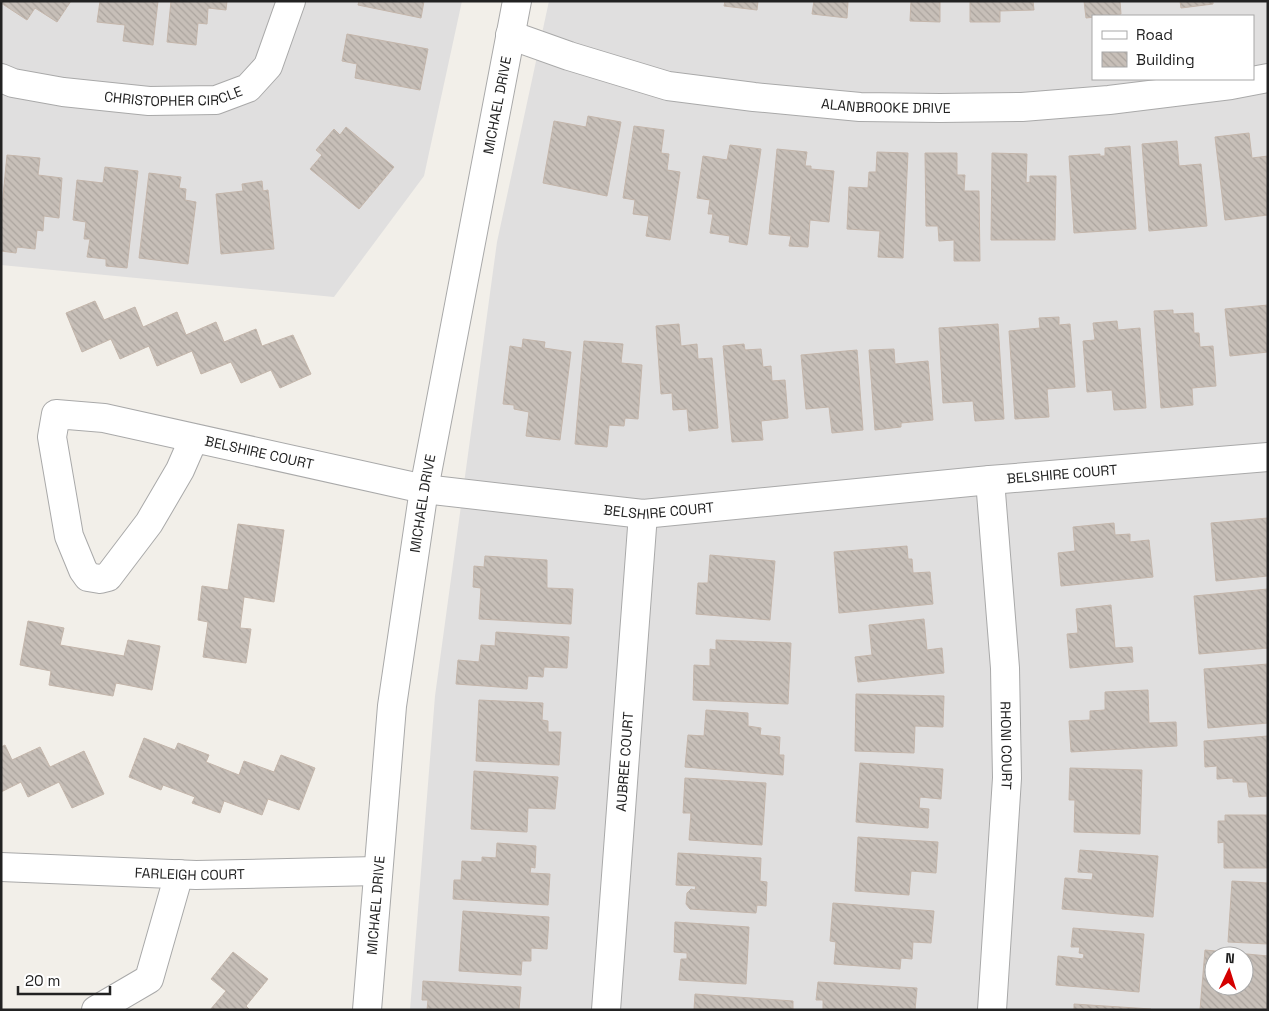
<svg xmlns="http://www.w3.org/2000/svg" width="1269" height="1011" font-family="'Space Grotesk',sans-serif">
<defs>
<pattern id="building-back-hatch" width="6" height="6" patternUnits="userSpaceOnUse" patternTransform="scale(1.25)"><rect width="6" height="6" fill="#c7bfb8"/><path d="M-1 5l2 2M0 0l6 6M5-1l2 2" fill="none" stroke="#aba49e"/></pattern>
</defs>
<rect width="100%" height="100%" fill="#f2efe9"/>
<path fill="#e0dfdf" fill-rule="evenodd" d="M1 1H462L424 176 334 297 1 265Z
M549 1H1268V1010H410L435 696 497 242ZM1093 16H1253V79H1093ZM1214 956H1244V986H1214Z"/>
<path fill="url(#building-back-hatch)" stroke="#c4b6ab" fill-rule="evenodd" d="M2 1H71L57 22 35 8 27 20 1 3Z
M100 1H158L153 45 123 41 125 25 97 22Z
M171 1H227L226 10 208 8 207 24 198 23 196 45 167 42Z
M359 1H424L421 18 358 5Z
M725 1H758L757 10 724 6Z
M814 1H848L847 18 812 14Z
M911 1H940V22L910 21Z
M970 1H1033L1034 10 1000 11V22H970Z
M1084 1H1120L1121 14 1086 18Z
M1180 1H1213V4L1181 8Z
M347 34 428 49 420 90 355 78 357 64 342 61Z
M588 116 621 122 607 196 543 183 554 121 586 127Z
M634 126 664 130 661 153 669 154 667 170 680 172 670 240 646 236 649 216 633 214 635 200 623 198Z
M346 127 394 167 359 209 310 169 322 155 316 150 334 129 340 135Z
M1249 133 1252 158 1268 156V215L1225 220 1215 137Z
M1177 141 1179 166 1201 164 1207 226 1149 231 1142 144Z
M730 145 761 149 747 245 729 242 730 236 710 233 713 214H708L710 200 697 198 703 156 727 160Z
M1130 146 1136 229 1074 233 1069 156 1100 154V156H1105V148Z
M777 149 807 152 805 166H811V169L834 171 829 222 810 220 808 247 789 246 791 236 769 234Z
M877 152 908 153 903 258 878 257 880 231 847 229 849 187 868 188 869 172H876Z
M925 153H957V175H965L964 191H979L980 261H954V240L939 241 938 226H926Z
M992 153 1027 154 1026 183 1030 182V176H1056L1055 240H991Z
M7 155 40 158 38 175 62 178 59 218 44 216 43 231 37 230 35 249 17 247 16 253 1 251V217Z
M105 167 138 171 127 268 106 266V259L87 257 90 239H84L86 222 73 220 77 180 103 183Z
M149 173 181 177 179 188 186 189 185 200 196 202 188 264 139 258Z
M262 181 263 191 268 190 274 249 221 254 216 194 243 191 242 184Z
M95 301 104 320 135 307 143 327 177 312 186 335 216 322 224 342 256 329 262 346 293 335 311 374 280 388 271 370 241 383 231 362 201 374 192 351 157 366 149 346 120 359 111 339 82 352 66 313Z
M1268 305V352L1230 356 1225 309Z
M1173 310V314L1193 313 1194 333H1199L1200 347 1213 346 1216 386 1192 388 1193 405 1161 408 1154 311Z
M1059 317V325L1070 324 1075 387 1047 389 1049 417 1015 419 1009 331 1040 328 1039 318Z
M1117 321 1118 330 1140 328 1146 408 1114 410 1112 390 1087 392 1083 341 1095 340 1093 323Z
M679 324 681 346 697 344 698 359 712 358 718 428 689 431 687 409 673 410 672 393 661 394 656 326Z
M998 324 1004 419 975 421 973 401 943 403 939 328Z
M523 339 545 342 544 348 571 352 560 440 526 436 529 412 514 409V405L503 404 510 346 522 348Z
M584 341 623 344 621 363 642 365 638 419 625 418 624 426 609 425 607 447 575 444Z
M744 344 745 350 761 349 763 367 771 366 772 381 785 380 788 418 761 421 763 440 732 442 723 346Z
M894 349 895 364 928 361 933 420 901 423V427L875 430 869 350Z
M857 350 863 430 832 433 829 407 806 409 801 355Z
M1268 518V576L1216 581 1211 523Z
M1114 523 1115 535 1130 534V542L1149 540 1153 577 1061 586 1058 553 1075 551 1073 527Z
M238 524 284 530 274 602 244 597 240 628 251 629 246 663 203 657 208 622 198 620 202 586 228 590Z
M907 546 908 559H912L913 573 930 572 933 604 839 613 834 552Z
M710 555 775 561 770 620 696 614 698 583H708Z
M485 556 547 560V588L573 589 571 624 479 619 481 588 473 587 474 566 484 567Z
M1268 589V648L1199 654 1194 596Z
M1111 605 1115 648 1132 647 1133 662 1070 668 1067 634 1078 633 1076 609Z
M924 619 927 650 942 648 944 673 858 682 855 657 872 655 869 625Z
M28 621 64 628 60 645 124 656 128 640 160 646 152 690 116 683 113 696 49 685 51 671 20 665Z
M496 632 569 637 567 668 544 667 543 677 528 676 527 689 456 684 458 660 479 662 481 645 495 646Z
M716 640 791 643 788 704 693 700 694 665 710 666V649L716 650Z
M1268 664V723L1208 728 1204 669Z
M1148 690 1149 723 1176 722 1177 746 1071 752 1069 721 1090 720V711L1105 710V692Z
M856 694 944 696 943 727 915 726 914 753 855 751Z
M479 700 543 703 542 720 548 721V732H561L559 765 476 761Z
M706 710 748 713V726L761 728 760 735 780 737 779 755H784L783 775 685 767 688 735 704 736Z
M1268 736V796L1249 797 1247 782H1233V778L1217 779V766L1205 767 1204 741Z
M144 738 175 750 178 743 209 755 206 762 239 775 244 761 274 772 281 755 315 768 299 810 268 799 262 815 224 801 220 813 192 803 195 797 163 785 161 790 129 777Z
M5 745 12 760 40 747 50 767 84 751 104 794 72 808 59 782 28 797 21 782 1 792V747Z
M860 763 943 769 941 799 920 797 919 808 929 809 928 828 856 822Z
M1070 768 1142 770 1140 834 1074 832 1075 800H1069Z
M474 771 558 777 555 809 528 808 527 832 471 829Z
M685 778 766 783 762 845 689 840 691 813H683Z
M1225 815H1268V868H1224V842L1218 843V821H1225Z
M858 837 938 842 936 873 911 871 909 895 855 891Z
M497 843 536 846 535 868 531 867 530 873 550 874 548 905 453 899 454 880H461L462 861 482 862V857L496 858Z
M1080 850 1158 856 1153 917 1062 909 1065 878 1092 880 1093 873 1078 872Z
M678 853 761 858 760 881 767 882 766 906 757 905 756 913 690 909 686 904 687 893 691 889 695 890 696 886 676 885Z
M1232 881 1268 883V944L1228 942Z
M833 903 934 911 931 943 913 942 912 959 901 958 900 969 834 964 836 942 830 941Z
M463 911 549 917 547 949 531 948V961H522L521 975 459 971Z
M675 922 749 927 746 984 679 980 681 959H687V953L674 952Z
M1073 928 1144 934 1139 992 1056 985 1058 956 1083 959 1084 954 1079 953 1080 947H1071Z
M1205 950 1268 956V1010H1200ZM1214 956H1244V986H1214Z
M233 952 268 979 246 1006 250 1010H210L226 991 211 979Z
M423 981 521 987 519 1010H427L428 1000H422Z
M818 982 917 988 915 1010H823V1000H816Z
M695 994 793 1001V1010H694Z
M1074 1004 1151 1009V1010H1074Z"/>
<g fill="none" stroke-linecap="round" stroke-linejoin="round">
<defs>
<g id="minor">
<path id="s1" d="M510 35 569 56 668 86 754 97 860 107 940 108 1022 107 1109 100 1231 85 1268 78"/>
<path id="s2" d="M1 78 13 83 63 92 149 101 216 100 248 88 268 66 291 1"/>
<path id="s3" d="M194 438 180 470 149 523 108 577 100 579 88 577 83 570 69 536 52 437 56 414 104 418 424 489 643 514 990 480 1268 457"/>
<path id="s4" d="M990 480 1005 668 1007 778 992 1010"/>
<path id="s5" d="M1 867 196 875 377 871"/>
<path d="M96 1010 149 979 179 874"/>
<path id="s6" d="M367 1010 392 706 424 489 517 1"/>
<path id="s7" d="M606 1010 643 514"/>
</g>
</defs>
<use href="#minor" stroke="#a9a9a9" stroke-width="30"/>
<use href="#minor" stroke="#fff" stroke-width="28"/>
</g>
<g text-anchor="middle" dominant-baseline="central" stroke-width="4" stroke-linejoin="round" paint-order="stroke">
<g font-size="14" fill="#222" stroke="#fff">
<text stroke="none"><textPath href="#s2" startOffset="175">CHRISTOPHER CIRCLE</textPath></text>
<text stroke="none"><textPath href="#s6" startOffset="915">MICHAEL DRIVE</textPath></text>
<text stroke="none"><textPath href="#s1" startOffset="385">ALANBROOKE DRIVE</textPath></text>
<text stroke="none"><textPath href="#s3" startOffset="561">BELSHIRE COURT</textPath></text>
<text stroke="none"><textPath href="#s3" startOffset="1371">BELSHIRE COURT</textPath></text>
<text stroke="none"><textPath href="#s6" startOffset="510">MICHAEL DRIVE</textPath></text>
<text stroke="none"><textPath href="#s3" startOffset="966">BELSHIRE COURT</textPath></text>
<text stroke="none"><textPath href="#s4" startOffset="266">RHONI COURT</textPath></text>
<text stroke="none"><textPath href="#s7" startOffset="249">AUBREE COURT</textPath></text>
<text stroke="none"><textPath href="#s5" startOffset="189">FARLEIGH COURT</textPath></text>
<text stroke="none"><textPath href="#s6" startOffset="105">MICHAEL DRIVE</textPath></text>
</g>
</g>
<rect width="1269" height="1011" fill="none" stroke="#222222" stroke-width="5"/>
<rect x="1092" y="15" width="162" height="65" fill="#ffffff" stroke="#a7a7a7"/>
<rect x="1102" y="31" width="25" height="8" fill="#ffffff" stroke="#a7a7a7"/>
<text x="1136" y="40" font-size="15" fill="#222222">Road</text>
<rect x="1102" y="52" width="25" height="15" fill="url(#building-back-hatch)" stroke="#a7a7a7"/>
<text x="1136" y="65" font-size="15" fill="#222222">Building</text>
<g transform="translate(1229 971) rotate(4)"><circle r="24" fill="#ffffff" stroke="#a7a7a7"/>
<path d="M0-4L9 19L0 12L-9 19Z" fill="#d40000"/>
<text y="-8" font-size="14" font-weight="bold" text-anchor="middle" fill="#222222">N</text>
</g>
<path d="M18 986v8h92v-8" fill="none" stroke="#222222" stroke-width="2.5"/>
<text x="25" y="986" font-size="15" fill="#222222" stroke="#ffffff" stroke-width="4" paint-order="stroke">20 m</text>
</svg>
